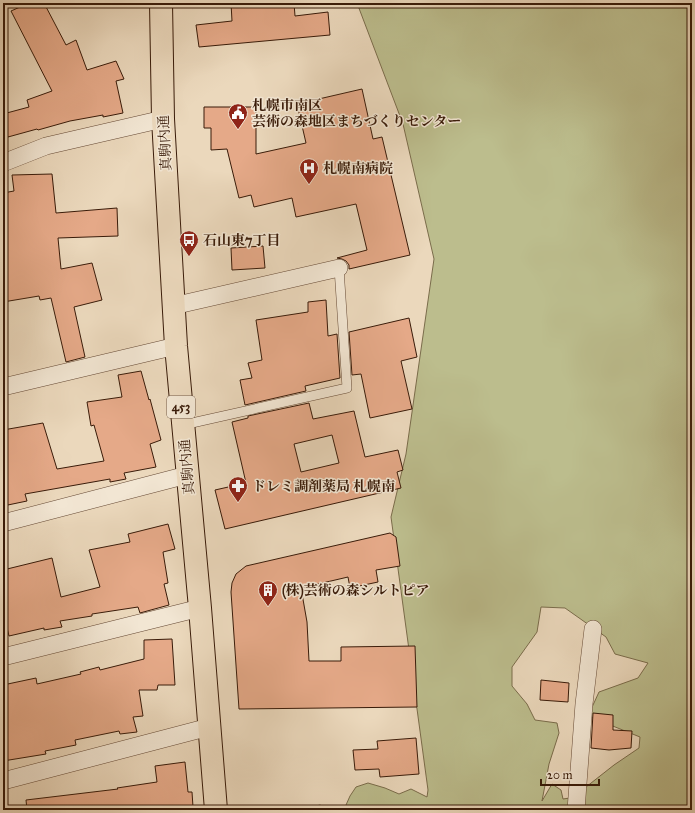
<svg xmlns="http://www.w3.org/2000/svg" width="695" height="813" font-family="'IM FELL Great Primer','Noto Serif JP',serif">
<rect width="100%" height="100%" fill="#ebd8bc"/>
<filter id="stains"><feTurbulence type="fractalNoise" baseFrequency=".005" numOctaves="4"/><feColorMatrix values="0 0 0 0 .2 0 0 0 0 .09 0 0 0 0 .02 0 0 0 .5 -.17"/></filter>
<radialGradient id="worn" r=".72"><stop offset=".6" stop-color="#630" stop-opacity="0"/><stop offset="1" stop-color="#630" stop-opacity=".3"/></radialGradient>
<path fill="#bcbd8d" stroke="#7a6c4b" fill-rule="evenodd" d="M357 3H692V810H348L346 805 350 796 356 787 368 783 385 788 399 794 411 789 427 797 428 790 391 517 406 454 434 259 403 124ZM541 607 565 608 606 637 615 654 648 663 638 678 599 692 588 716 640 737 639 748 614 765 586 787 583 796 563 799 561 790 552 784 542 801 549 764 559 733 557 723 535 720 527 704 512 686V667L537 632Z
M320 805 330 810H300Z"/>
<path fill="#e5a988" stroke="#391b09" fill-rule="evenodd" d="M29 3H44L66 45 76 40 87 70 116 61 124 79 116 81 123 113 103 117V115L70 121 38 130 37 129 8 137 3 124V114L29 107 27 100 52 91 11 11Z
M231 3H294L295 16 328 12 330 35 199 47 196 25 232 21Z
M362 89 373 139 382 137 410 255 349 269V265L346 261 342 259 337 258 367 250 356 204 296 217 292 198 254 207 251 195 239 198 227 149 211 150V128H204V107H256V154L306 143 297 104Z
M52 174 56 213 117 208 118 236 58 238 61 269 92 263 102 300 74 307 85 357 66 362 51 298 40 300 39 296 3 302V193L14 191 12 175Z
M263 246 265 268 232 270 231 248Z
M326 300 328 336 337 334 340 378 305 386 306 391 245 405 240 380 252 378 248 363 262 360 256 320 308 312V302Z
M409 318 417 357 401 361 412 409 370 418 361 374 352 375 349 332Z
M141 371 149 400 150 399 161 440 150 444 156 467 124 473 126 479 110 482V479L25 494 27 501 3 506V430L43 423 57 469 104 461 94 425 91 426 87 402 122 397 118 375Z
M309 403 313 419 354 411 365 457 398 450 403 470 397 472 401 488 225 529 215 490 246 483 232 422 248 418V416ZM332 435 339 463 301 472 294 444Z
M168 524 175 549 163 552 168 583 164 584 169 605 140 613 138 607 92 614V616L60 621 62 627 44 630V628L9 636 3 611V570L52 558 61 597 100 587 89 550 130 542 128 534Z
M390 533 396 537 400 566 376 570 378 582 350 588 348 577 301 588 307 622 309 661H341V647L415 646 417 707 239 709 231 592 232 583 236 574 246 566Z
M172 639 175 685H158L157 690H139L143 716 133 717 137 732 120 734 119 731 75 740 76 745 45 751 46 754 3 761V685L36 678 37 684 81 674 80 672 99 667 100 670 144 659V640Z
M541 680 569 683 568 702 540 700Z
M593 713 613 715V730L632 731 631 748 609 750 591 748Z
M416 738 419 774 380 777 379 769 355 770 353 750 378 749 377 741Z
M185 762 188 792H192L193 807 168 810H27L26 800 118 789 117 788 157 782 155 766Z"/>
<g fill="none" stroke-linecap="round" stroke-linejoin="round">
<defs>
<path id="service" d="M183 425 347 388 339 268"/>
<path id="minor" d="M3 163 46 146 163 119
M173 306 339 268
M3 387 176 346
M3 523 187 475
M3 657 200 608
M3 781 209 727
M576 810 584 704 593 629"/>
<path id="trunk" d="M161 3 163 119 176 346 200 608 216 810"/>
</defs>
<use href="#service" stroke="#664a36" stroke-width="10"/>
<use href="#minor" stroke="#664a36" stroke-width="18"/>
<use href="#trunk" stroke="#391b09" stroke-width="24"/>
<use href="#service" stroke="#f2e6d3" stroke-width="9"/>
<use href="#minor" stroke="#f2e6d3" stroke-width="17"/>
<use href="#trunk" stroke="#ebd8bc" stroke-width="22"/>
</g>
<defs>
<symbol id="civic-pin" viewBox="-11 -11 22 30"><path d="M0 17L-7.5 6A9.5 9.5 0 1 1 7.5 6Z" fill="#8f2418" stroke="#f2e6d3"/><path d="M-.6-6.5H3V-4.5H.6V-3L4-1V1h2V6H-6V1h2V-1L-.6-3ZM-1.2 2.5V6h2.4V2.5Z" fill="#fff"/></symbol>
<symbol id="hospital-pin" viewBox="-11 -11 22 30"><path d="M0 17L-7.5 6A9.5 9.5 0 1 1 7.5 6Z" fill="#8f2418" stroke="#f2e6d3"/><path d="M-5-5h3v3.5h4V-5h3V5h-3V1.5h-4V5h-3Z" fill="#fff"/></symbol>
<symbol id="bus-pin" viewBox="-11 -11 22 30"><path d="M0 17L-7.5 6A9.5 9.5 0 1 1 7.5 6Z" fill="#8f2418" stroke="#f2e6d3"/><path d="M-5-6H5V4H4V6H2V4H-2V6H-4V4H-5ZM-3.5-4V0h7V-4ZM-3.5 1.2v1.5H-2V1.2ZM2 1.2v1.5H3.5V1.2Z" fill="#fff"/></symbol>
<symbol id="pharmacy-pin" viewBox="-11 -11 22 30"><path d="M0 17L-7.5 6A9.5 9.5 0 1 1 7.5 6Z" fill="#8f2418" stroke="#f2e6d3"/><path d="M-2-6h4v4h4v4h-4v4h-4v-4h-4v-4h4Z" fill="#fff"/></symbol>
<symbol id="building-pin" viewBox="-11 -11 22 30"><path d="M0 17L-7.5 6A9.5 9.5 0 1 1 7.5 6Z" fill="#8f2418" stroke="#f2e6d3"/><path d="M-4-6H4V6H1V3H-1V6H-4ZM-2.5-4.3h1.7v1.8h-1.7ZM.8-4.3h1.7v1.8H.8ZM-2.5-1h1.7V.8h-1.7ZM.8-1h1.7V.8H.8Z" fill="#fff"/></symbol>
</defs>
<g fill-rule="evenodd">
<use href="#civic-pin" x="227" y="102" width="22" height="30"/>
<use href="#hospital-pin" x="298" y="157" width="22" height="30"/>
<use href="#bus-pin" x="178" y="229" width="22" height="30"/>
<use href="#pharmacy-pin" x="227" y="475" width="22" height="30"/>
<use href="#building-pin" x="257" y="579" width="22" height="30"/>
</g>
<g text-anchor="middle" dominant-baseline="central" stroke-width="3" stroke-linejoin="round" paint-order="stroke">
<rect fill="#f2e6d3" stroke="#705846" stroke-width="1" x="167" y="396" width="28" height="22" rx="3"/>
<g font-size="13" font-weight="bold" fill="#391b09">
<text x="181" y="407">453</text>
</g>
<g font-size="14" font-weight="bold" fill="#391b09" stroke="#f2e6d3" text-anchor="start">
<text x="252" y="105">札幌市南区<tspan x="252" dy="16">芸術の森地区まちづくりセンター</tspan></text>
<text x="323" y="168">札幌南病院</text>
<text x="203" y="240">石山東7丁目</text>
<text x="252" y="486">ドレミ調剤薬局 札幌南</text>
<text x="282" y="590">(株)芸術の森シルトピア</text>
</g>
<g font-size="14" fill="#391b09" stroke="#f2e6d3">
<text transform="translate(165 143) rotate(-93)">真駒内通</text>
<text transform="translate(187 467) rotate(-95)">真駒内通</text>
</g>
</g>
<rect width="695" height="813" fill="none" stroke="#ebd8bc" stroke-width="16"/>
<rect x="4" y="4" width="687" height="805" fill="none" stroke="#391b09" stroke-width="2"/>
<rect x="8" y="8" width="679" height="797" fill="none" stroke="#391b09"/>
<path d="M541 779v6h58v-6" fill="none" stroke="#391b09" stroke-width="2"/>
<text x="547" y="779" font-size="12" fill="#391b09" stroke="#f2e6d3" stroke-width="3" paint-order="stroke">20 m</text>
<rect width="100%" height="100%" filter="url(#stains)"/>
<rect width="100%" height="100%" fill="url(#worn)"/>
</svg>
